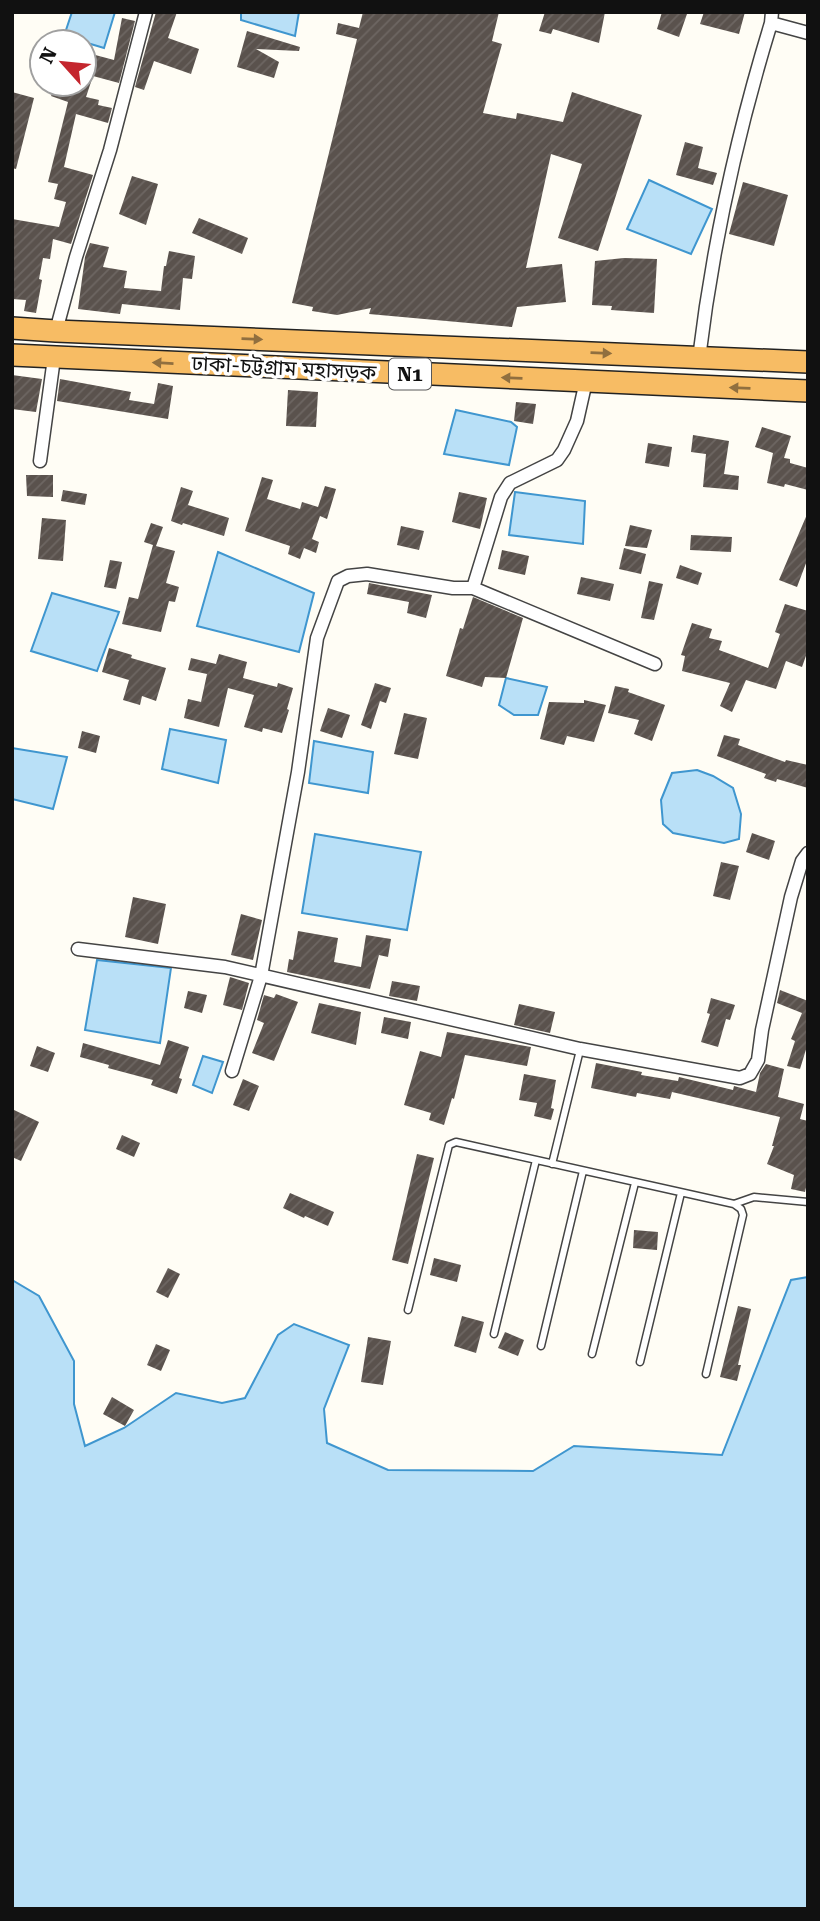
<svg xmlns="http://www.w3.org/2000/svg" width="820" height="1921" font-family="'Roboto Serif','Noto Sans Bengali',serif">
<defs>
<pattern id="building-hatch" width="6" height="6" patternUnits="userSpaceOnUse" patternTransform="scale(1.75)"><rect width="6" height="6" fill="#5a524d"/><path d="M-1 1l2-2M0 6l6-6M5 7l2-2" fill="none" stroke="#6d6662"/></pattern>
</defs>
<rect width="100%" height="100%" fill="#fffdf5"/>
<path fill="#b9e0f7" stroke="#3f96cf" stroke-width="2" d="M72 12H115L104 48 64 36Z
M241 12H299L295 36 241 20Z
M649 180 712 209 691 254 627 229Z
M456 410 511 422 517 427 509 465 444 454Z
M515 492 585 501 583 544 509 535Z
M218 552 314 593 299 652 197 626Z
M52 593 119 612 97 671 31 651Z
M506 678 547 687 538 715H514L499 705Z
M170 729 226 740 218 783 162 769Z
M314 741 373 752 368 793 309 783Z
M12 748 67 757 53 809 12 799Z
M697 770 713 776 733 788 741 814 739 839 724 843 673 833 663 824 661 800 672 773Z
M315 834 421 852 407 930 302 913Z
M97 960 171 968 160 1043 85 1030Z
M203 1056 223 1062 212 1093 193 1085Z
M808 1277V1909H12V1280L39 1296 74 1361V1404L85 1446 124 1428 176 1393 222 1403 245 1398 278 1335 294 1324 349 1345 324 1409 327 1443 388 1470 533 1471 574 1446 722 1455 791 1280Z"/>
<path fill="url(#building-hatch)" d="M156 12H177L168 38 199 49 191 74 154 61 144 90 135 87Z
M363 12H499L492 41 502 44 483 113 516 119 517 113 563 122 572 92 642 115 598 251 558 238 582 164 551 154 526 268 562 264 566 302 517 307 512 327 369 314 371 308 337 315 312 311 313 307 292 303 357 39 336 34 338 23 359 28Z
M545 12H605L599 43 553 29 551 34 539 31Z
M662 12H681L687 14 679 37 657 29Z
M704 12H745L739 34 700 24Z
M122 18 135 21 119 83 93 76 86 97 99 100 98 105 112 108 108 123 76 114 64 167 93 175 71 244 53 239 50 259 43 258 39 279 42 280 36 313 24 311 26 300 12 299V219L59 227 66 202 54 199 58 184 48 182 68 102 51 96 56 84 84 90V52L114 60Z
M247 31 300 47 299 51 256 49 279 62 274 78 237 67Z
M12 92 34 98 16 169 12 168Z
M685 142 703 147 698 168 717 173 713 185 676 175Z
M132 176 158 184 146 225 119 214Z
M743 182 788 195 774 246 729 234Z
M199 218 248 238 242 254 192 233Z
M90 243 109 247 103 267 127 271 124 288 161 291 164 266H166L169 251 195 256 192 279 183 278 180 310 122 304 120 314 78 309 85 257Z
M624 258 657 259 654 313 611 310 612 306 592 305 595 261Z
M12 375 42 379 36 412 12 409Z
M60 379 131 392 129 400 154 404 158 383 173 386 168 419 57 401Z
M288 390 318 392 316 427 286 426Z
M516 402 536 404 533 424 514 421Z
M762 427 791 436 784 458 790 459V463L808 468V490L785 484 784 487 767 483 773 453 755 447Z
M693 435 729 441 724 474 739 476 738 490 703 487 706 454 691 452Z
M648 443 672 447 669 467 645 463Z
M26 475H53V497L27 496Z
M262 477 273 480 267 499 300 509 302 502 318 507 325 486 336 489 327 519 320 516 312 539 319 542 316 553 304 548 300 559 288 554 290 546 245 531Z
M181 487 193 491 188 505 229 518 224 536 183 523 182 525 171 521Z
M63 490 87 494 85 505 61 501Z
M459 492 487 498 480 529 452 522Z
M808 512V558L797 587 779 580Z
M42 518 66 520 63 561 38 559Z
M151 523 163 527 156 546 175 551 166 583 179 587 175 602 169 601 161 632 122 624 129 597 138 599 153 545 144 542Z
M630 525 652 530 647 548 625 546Z
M401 526 424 531 419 550 397 545Z
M691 535 732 537 731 552 690 550Z
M624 548 646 554 641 574 619 569Z
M502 550 529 556 525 575 498 569Z
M110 560 122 562 116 589 104 587Z
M680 565 702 573 698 585 676 578Z
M581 577 614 584 610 601 577 594Z
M649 581 663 584 654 620 641 618Z
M369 583 432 595 426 618 407 613 409 602 367 594Z
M473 597 523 618 506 678 485 677 482 687 446 676 460 628 463 629Z
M785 604 808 611V650L802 667 786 661 776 689 746 680 732 712 720 706 730 683 682 671 685 656 681 655 692 623 712 629 709 638 722 641 719 650 768 668 780 634 775 632Z
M109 648 132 655 131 658 166 668 156 701 142 696 140 705 123 700 129 680 102 672Z
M219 654 247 662 243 678 277 687 278 683 293 688 287 709 289 710 282 733 263 728 262 732 244 727 254 695 228 688 219 727 184 718 188 699 201 702 207 674 188 670 191 658 216 664Z
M375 683 391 688 386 703 380 701 371 729 361 725Z
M615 686 629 689 628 692 665 705 652 741 634 734 639 720 608 713Z
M584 700 606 705 594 742 567 736 564 745 540 739 549 702 584 703Z
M328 708 350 715 342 738 320 731Z
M404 713 427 718 418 759 394 754Z
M82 731 100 736 96 753 78 748Z
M724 735 740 739 738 745 785 762 786 760 808 765V788L777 779 776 782 764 778 766 774 717 756Z
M752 833 775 841 769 860 746 852Z
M721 862 739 866 730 900 713 896Z
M133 897 166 904 158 944 125 937Z
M241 914 262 920 253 960 231 955Z
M298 931 338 938 334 962 361 967 366 935 391 939 388 957 379 955 370 989 287 972 289 959 293 960Z
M230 977 249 983 242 1010 223 1005Z
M392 981 420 986 417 1001 389 996Z
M780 990 808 1001V1043L800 1069 787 1066 795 1041 791 1039 802 1013 777 1003Z
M188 991 207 995 202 1013 184 1008Z
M276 994 298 1002 274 1061 252 1053 264 1023 257 1020 264 995 274 998Z
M711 998 735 1005 730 1020 726 1019 718 1047 701 1042 710 1014 707 1013Z
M319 1003 361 1012 356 1045 311 1033Z
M519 1004 555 1012 550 1033 514 1025Z
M384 1017 411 1022 408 1039 381 1033Z
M447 1032 531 1047 527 1066 465 1055 454 1099 452 1098 444 1125 429 1120 431 1113 404 1105 420 1051 441 1057Z
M168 1040 189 1047 179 1078 182 1079 177 1094 151 1085 153 1080 108 1068 109 1065 80 1057 83 1043 160 1065Z
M37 1046 55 1053 48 1072 30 1066Z
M596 1063 642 1072 641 1075 678 1081 679 1077 733 1090 734 1086 756 1092 760 1073 766 1064 784 1069 778 1097 804 1104 800 1119 808 1121V1179L805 1192 791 1189 794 1175 767 1164 774 1146H772L780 1117 672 1092 670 1099 637 1093 636 1097 591 1088Z
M524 1074 556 1080 551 1108 554 1109 551 1120 534 1116 537 1103 519 1100Z
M243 1079 259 1086 249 1111 233 1105Z
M12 1109 39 1122 21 1161 12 1157Z
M122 1135 140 1143 134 1157 116 1149Z
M417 1154 434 1158 408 1264 392 1260Z
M290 1193 334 1212 328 1226 305 1216 304 1218 283 1208Z
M634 1230 658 1232 657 1250 633 1248Z
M434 1258 461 1265 457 1282 430 1275Z
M168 1268 180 1274 168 1298 156 1292Z
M738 1306 751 1309 738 1365H741L737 1381 720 1377Z
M462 1316 484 1322 476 1353 454 1346Z
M505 1332 524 1340 518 1356 498 1348Z
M368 1337 391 1341 383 1385 361 1382Z
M156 1344 170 1350 161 1371 147 1365Z
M112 1397 134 1410 125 1426 103 1414Z"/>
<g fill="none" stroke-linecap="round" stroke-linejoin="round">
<defs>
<path id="service" d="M552 1164 580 1050
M734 1204 754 1197 808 1202
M408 1310 449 1145 456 1142 734 1204 741 1209 743 1215 706 1374
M494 1334 536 1160
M541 1346 583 1171
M592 1354 635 1183
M640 1362 681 1193"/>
<path id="minor" d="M771 23 808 33
M56 331 76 257 110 150 146 12
M699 358C713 242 737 134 771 23L772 12
M40 461 54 358
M473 588 655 664
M78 949 225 967 580 1049 740 1078 750 1074 758 1060 762 1030 791 897 802 861 808 853
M232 1071 261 976 298 772 317 638 338 581 348 576 367 574 453 588H473L501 497 510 483 557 460 564 450 577 421 586 381"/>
<path id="trunk" d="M12 328 56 331 808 362
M12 355 808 391"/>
</defs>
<use href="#service" stroke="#444" stroke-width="9"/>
<use href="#minor" stroke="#444" stroke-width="15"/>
<use href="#trunk" stroke="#222" stroke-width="24"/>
<use href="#service" stroke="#fff" stroke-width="6"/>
<use href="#minor" stroke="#fff" stroke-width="12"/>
<use href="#trunk" stroke="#f7bc64" stroke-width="21"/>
</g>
<defs><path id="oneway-solid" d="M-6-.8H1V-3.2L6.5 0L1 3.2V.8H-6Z" transform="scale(1.75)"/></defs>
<g fill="#906f3f">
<use href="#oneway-solid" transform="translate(252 339) rotate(2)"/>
<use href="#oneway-solid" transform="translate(601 353) rotate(2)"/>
<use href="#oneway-solid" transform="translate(163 363) rotate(-177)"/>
<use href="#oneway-solid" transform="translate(512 378) rotate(-178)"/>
<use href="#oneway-solid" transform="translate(740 388) rotate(-178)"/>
</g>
<g text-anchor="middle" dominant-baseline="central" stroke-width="7" stroke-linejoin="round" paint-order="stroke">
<rect fill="#fff" stroke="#585858" stroke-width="2" x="389" y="358.5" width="42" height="31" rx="5"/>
<g font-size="19" font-weight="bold" fill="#111">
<text x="410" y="374">N1</text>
</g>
<g font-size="21" fill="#111" stroke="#fff">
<text transform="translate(284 368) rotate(3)">ঢাকা-চট্টগ্রাম মহাসড়ক</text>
</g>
</g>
<rect width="820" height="1921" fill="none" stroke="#111111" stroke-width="28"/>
<g transform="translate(63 63) rotate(297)"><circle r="33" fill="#ffffff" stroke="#a0a0a0" stroke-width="2"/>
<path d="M0-5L12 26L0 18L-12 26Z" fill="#c4262e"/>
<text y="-10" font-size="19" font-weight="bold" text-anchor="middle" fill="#111111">N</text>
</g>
</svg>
